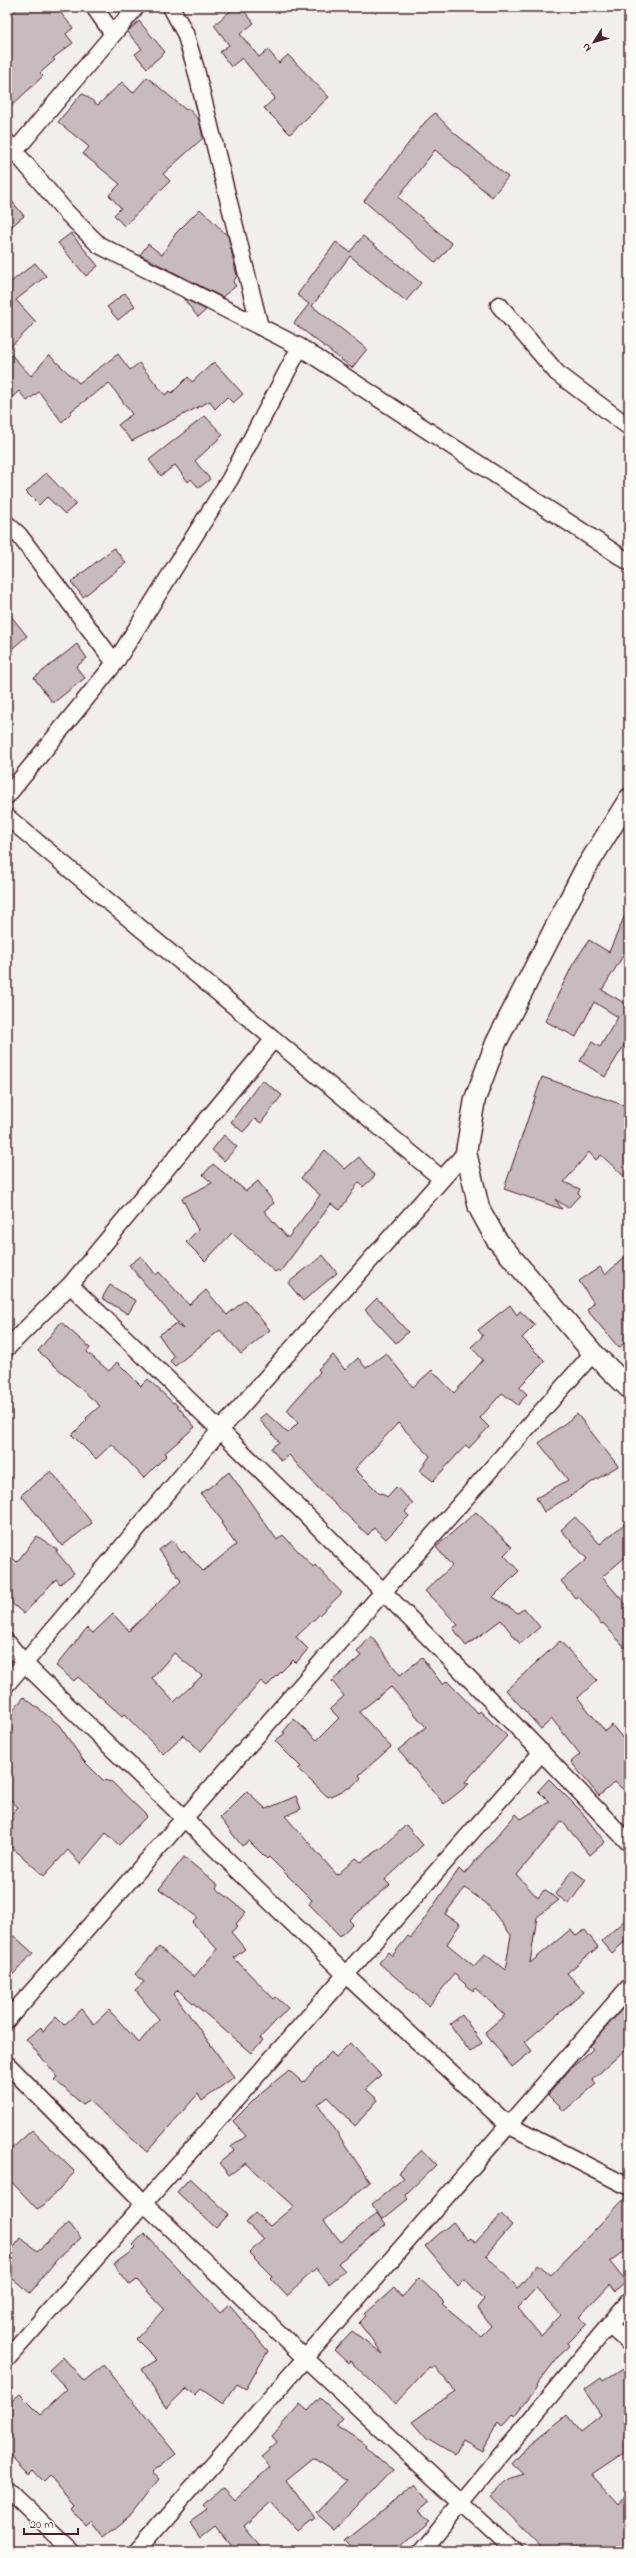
<svg xmlns="http://www.w3.org/2000/svg" width="636" height="2558" font-family="'Indie Flower',sans-serif">
<rect width="100%" height="100%" fill="#f2efeb"/>
<filter id="ink" filterUnits="userSpaceOnUse"><feTurbulence type="fractalNoise" baseFrequency=".025" numOctaves="2"/><feDisplacementMap in="SourceGraphic" scale="8" xChannelSelector="R" yChannelSelector="G"/><feConvolveMatrix kernelMatrix="1 2 1 2 8 2 1 2 1" color-interpolation-filters="sRGB"/></filter>
<g filter="url(#ink)">
<path fill="#c8bbbb" stroke="#4a1f2b" fill-rule="evenodd" d="M19 7H56L73 28 66 34 73 43 53 58 55 60 40 73 43 76 7 110V19Z
M235 7H241L254 23 240 34 259 57 268 50 279 63 288 55 329 97 290 134 264 108 275 98 242 58 231 67 220 52 229 45 214 25Z
M139 21 165 52 147 68 135 54 142 49 127 32Z
M147 77 186 110 188 108 199 120 203 138 163 174 170 181 124 226 114 215 121 208 109 195 120 184 83 154 89 147 58 122 82 93 98 105 122 82 133 93Z
M435 113 452 131 508 177 492 197 435 150 398 197 452 244 436 263 364 201 425 122Z
M7 195 24 216 7 230Z
M200 209 228 236 237 276 233 282 236 286 222 297 140 255 148 244 162 255 176 233Z
M71 233 98 266 86 276 58 243Z
M363 236 421 283 406 301 350 256 312 306 367 349 352 368 294 323 309 304 297 295 336 242 350 252Z
M35 263 46 276 16 300 36 322 7 350 31 376 49 355 79 383 118 354 130 370 139 363 165 395 170 391 172 393 188 377 192 382 214 362 243 394 233 403 227 397 215 409 210 401 132 441 118 425 132 414 109 383 71 411 72 412 62 422 39 392 27 401 19 391 7 402V285Z
M125 293 135 306 118 320 107 307Z
M183 298 206 310 198 317Z
M205 416 223 435 195 461 210 479 199 488 191 479 188 482 175 465 161 476 149 460Z
M46 473 76 504 65 514 47 497 39 505 26 492Z
M114 548 126 563 83 597 71 582Z
M7 611 27 636 7 653Z
M77 644 87 658 76 667 85 678 53 703 34 678Z
M629 906V946L602 990 626 1004 629 999V1037L605 1077 580 1061 592 1042 600 1047 618 1017 594 1002 576 1037 545 1021 573 964 589 940 609 952Z
M542 1077 629 1107V1181L601 1155 596 1160 589 1152 564 1182 580 1189 578 1193 580 1195 568 1208 555 1199 562 1209 504 1189Z
M262 1080 282 1095 261 1123 255 1119 243 1132 231 1122Z
M224 1135 237 1147 224 1161 212 1150Z
M325 1150 345 1169 359 1157 375 1176 363 1187 359 1182 340 1210 331 1204 280 1272 278 1270 275 1272 232 1233 205 1261 186 1242 198 1230 182 1198 212 1183 203 1175 213 1164 246 1191 258 1181 274 1203 264 1211 288 1238 320 1195 301 1178Z
M629 1253V1338L619 1348 587 1310 594 1303 579 1281 600 1267 605 1275Z
M323 1255 337 1273 303 1301 288 1283Z
M141 1256 156 1275 159 1272 189 1305 206 1290 227 1315 245 1300 270 1330 241 1354 220 1330 175 1366 170 1361 174 1357 159 1335 175 1324 183 1329 129 1265Z
M110 1285 136 1301 128 1314 102 1298Z
M377 1298 408 1332 396 1343 365 1310Z
M510 1305 517 1315 520 1311 535 1325 522 1338 545 1361 519 1387 527 1394 518 1405 502 1393 480 1418 489 1427 469 1448 466 1445 433 1481 420 1471 430 1456 398 1423 355 1469 380 1494 382 1493 387 1497 396 1487 413 1503 405 1512 409 1516 386 1539 374 1528 368 1535 318 1488 289 1455 281 1461 271 1448 279 1442 259 1419 266 1413 288 1433 298 1423 287 1410 320 1372 318 1369 333 1355 345 1370 358 1358 366 1368 386 1353 413 1387 432 1370 454 1393 483 1360 471 1347 483 1336 478 1330Z
M61 1322 90 1348 87 1352 109 1371 117 1362 141 1386 148 1379 173 1403 174 1402 195 1427 165 1453 167 1455 144 1478 112 1444 96 1459 72 1435 87 1420 86 1418 100 1406 38 1351Z
M577 1414 618 1466 544 1512 536 1498 568 1480 539 1443Z
M51 1471 92 1523 62 1546 21 1495Z
M229 1472 277 1540 283 1535 313 1567 315 1565 342 1593 296 1637 308 1649 296 1663 293 1660 267 1686 261 1681 201 1751 183 1735 163 1754 124 1714 122 1716 78 1677 74 1681 56 1666 87 1628 93 1633 113 1614 129 1631 181 1581 159 1550 172 1540 182 1553 184 1551 203 1571 236 1545 221 1523 223 1522 201 1494ZM174 1653 202 1676 174 1702 152 1678Z
M476 1512 512 1547 504 1555 519 1571 493 1597 518 1613 524 1608 540 1627 520 1644 501 1620 466 1646 453 1628 458 1625 425 1591 452 1566 436 1547Z
M575 1517 600 1544 629 1520V1554L602 1577 629 1608V1652L603 1623 601 1624 579 1597 576 1599 561 1581 587 1559 561 1530Z
M37 1536 58 1550 56 1551 74 1573 60 1584 56 1579 24 1614 7 1599V1552L17 1562Z
M371 1636 400 1675 422 1658 443 1685 447 1681 478 1713 480 1711 507 1736 465 1782 469 1784 444 1804 398 1750 426 1727 391 1687 359 1712 391 1747 359 1775 361 1778 351 1787 328 1797 298 1769 301 1767 275 1741 285 1733 283 1732 294 1719 317 1740 339 1718 330 1709 344 1696 332 1681 361 1656 357 1652Z
M560 1641 597 1680 578 1698 605 1731 612 1725 629 1746V1795L615 1782 599 1796 571 1762 580 1754 552 1719 541 1729 506 1690Z
M24 1697 59 1725 83 1760 103 1780 112 1782 147 1816 119 1845 106 1833 80 1864 68 1850 44 1876 7 1843V1818L18 1807 7 1797V1717Z
M549 1779 581 1811 605 1842 590 1855 562 1821 517 1875 538 1898 544 1890 559 1900 537 1917 530 1963 571 1929 576 1936 585 1930 598 1947 567 1973 584 1992 525 2042 532 2051 512 2067 485 2032 505 2015 475 1988 473 1991 454 1974 429 2006 379 1963 388 1952 392 1956 408 1936 411 1938 459 1869 464 1874 516 1814 521 1819 549 1802 538 1791ZM465 1888 487 1904 511 1935 505 1970 485 1954 474 1966 447 1944 460 1924 445 1914Z
M247 1791 266 1809 296 1796 301 1809 285 1816 337 1875 356 1858 361 1862 383 1847 406 1825 423 1845 385 1880 390 1885 349 1920 353 1924 340 1936 309 1904 312 1900 269 1857 267 1859 249 1841 242 1846 220 1818Z
M184 1857 218 1885 216 1888 246 1912 236 1924 238 1926 231 1932 245 1949 234 1958 274 1999 276 1997 288 2008 260 2038 263 2040 251 2053 178 1990 174 1994 234 2077 202 2101 198 2094 147 2152 88 2100 83 2105 55 2080 58 2077 26 2039 41 2027 43 2031 56 2017 64 2025 82 2009 94 2024 109 2010 139 2043 159 2019 135 1990 144 1982 135 1974 159 1947 194 1977 217 1949 192 1922 197 1917 159 1889Z
M572 1870 586 1880 569 1904 555 1894Z
M629 1916V1938L612 1953 602 1941Z
M14 1936 33 1953 7 1981V1944Z
M629 2001V2046L592 2080 596 2084 564 2111 548 2095 571 2068 593 2049 590 2046Z
M462 2015 482 2043 470 2052 450 2024Z
M350 2043 381 2075 366 2089 378 2100 355 2126 327 2097 318 2104 370 2182 324 2221 341 2242 377 2213 382 2220 372 2204 404 2178 398 2173 422 2150 436 2165 405 2195 408 2199 382 2220 386 2225 338 2263 345 2271 329 2284 316 2268 287 2296 270 2278 272 2276 249 2253 264 2239 246 2223 255 2213 270 2226 294 2206 246 2163 229 2175 219 2163 234 2151 231 2147 246 2136 233 2121 263 2091 289 2070 303 2083 331 2052 336 2057Z
M32 2130 75 2172 44 2205 37 2209 7 2177V2153Z
M190 2178 229 2214 216 2228 177 2192Z
M627 2196 629 2248 610 2262 626 2282 615 2292 609 2285 579 2317 587 2324 568 2343 570 2346 558 2357 536 2386 537 2387 514 2416 512 2414 502 2426 498 2422 483 2450 463 2439 454 2455 427 2439 412 2422 455 2391 434 2366 432 2369 429 2367 395 2404 350 2361 348 2363 334 2350 352 2331 383 2354 359 2323 366 2316 365 2314 394 2288 402 2297 419 2278 444 2302 442 2304 481 2336 491 2326 477 2308 484 2299 465 2279 458 2286 425 2246 453 2222 468 2240 471 2238 475 2243 501 2215 512 2225 486 2255 518 2288 538 2264 551 2275ZM536 2288 561 2315 541 2336 518 2308Z
M69 2223 81 2238 59 2257 30 2293 7 2274V2256L21 2238 37 2251Z
M144 2233 220 2313 229 2305 268 2351 246 2389 237 2384 223 2404 201 2389 195 2395 187 2388 166 2408 142 2369 157 2360 136 2339 164 2309 137 2280 130 2285 114 2264 136 2248 133 2245Z
M63 2357 84 2381 104 2365 176 2454 151 2473 159 2479 132 2514 103 2537 92 2523 87 2527 70 2507 73 2504 50 2476 44 2482 33 2470 29 2474 7 2451V2405L20 2394 40 2414 67 2389 49 2370Z
M629 2365V2432L624 2438 629 2444V2450L592 2475 618 2504 629 2492V2551H545L491 2496 509 2479 523 2474 512 2464 527 2447 567 2415 580 2432 601 2415 584 2390 601 2378 603 2381Z
M320 2398 343 2419 337 2426 367 2445 366 2447 392 2470 335 2530 316 2513 348 2480 313 2458 286 2480 315 2519 298 2532 271 2502 243 2527 264 2551H236L214 2525 200 2536 190 2521 207 2509 204 2506 223 2488 234 2500 270 2467 261 2456 277 2442 272 2436 300 2404 308 2411Z
M416 2484 430 2501 418 2511 430 2520 394 2551H356L345 2540Z"/>
<g fill="none" stroke-linecap="round" stroke-linejoin="round">
<defs>
<path id="minor" d="M94 7 113 34
M171 7 185 33 195 66 260 327
M7 142 66 212 99 245 300 347 629 562
M15 151 136 7
M499 305 557 373 629 427
M7 524 19 535 115 663
M7 796 115 663 230 479 300 347
M7 817 442 1179
M70 1285C260 1467 447 1653 629 1843
M7 1348 70 1285 274 1039
M7 1642 25 1664 345 1974 508 2125 629 2187
M7 1684 221 1429 466 1152
M7 2020 593 1353
M7 2064 144 2203 305 2358 513 2551
M609 2325 629 2343
M7 2359 542 1752
M7 2489 72 2551
M137 2551 629 1987
M421 2551 629 2301"/>
<path id="tertiary" d="M629 799 584 871 496 1043 475 1099 466 1152 479 1208 496 1239 593 1353 629 1388"/>
</defs>
<use href="#minor" stroke="#4a1f2b" stroke-width="19"/>
<use href="#tertiary" stroke="#4a1f2b" stroke-width="23"/>
<use href="#minor" stroke="#fdfcf7" stroke-width="16"/>
<use href="#tertiary" stroke="#fdfcf7" stroke-width="20"/>
</g>
</g>
<rect width="636" height="2558" fill="none" stroke="#fdfcf7" stroke-width="24"/>
<rect x="12" y="12" width="612" height="2534" fill="none" stroke="#4a1f2b" stroke-width="1.5" filter="url(#ink)"/>
<g transform="translate(594 42) rotate(233)" stroke="#fdfcf7" stroke-width="3" paint-order="stroke">
<path d="M0-3L7 15L0 10L-7 15Z" fill="#4a1f2b"/>
<text y="-6" font-size="11" font-weight="bold" text-anchor="middle" fill="#4a1f2b">N</text>
</g>
<path d="M24 2528v6h54v-6" fill="none" stroke="#4a1f2b" stroke-width="2"/>
<text x="30" y="2528" font-size="12" fill="#4a1f2b" stroke="#fdfcf7" stroke-width="3" paint-order="stroke">20 m</text>
</svg>
